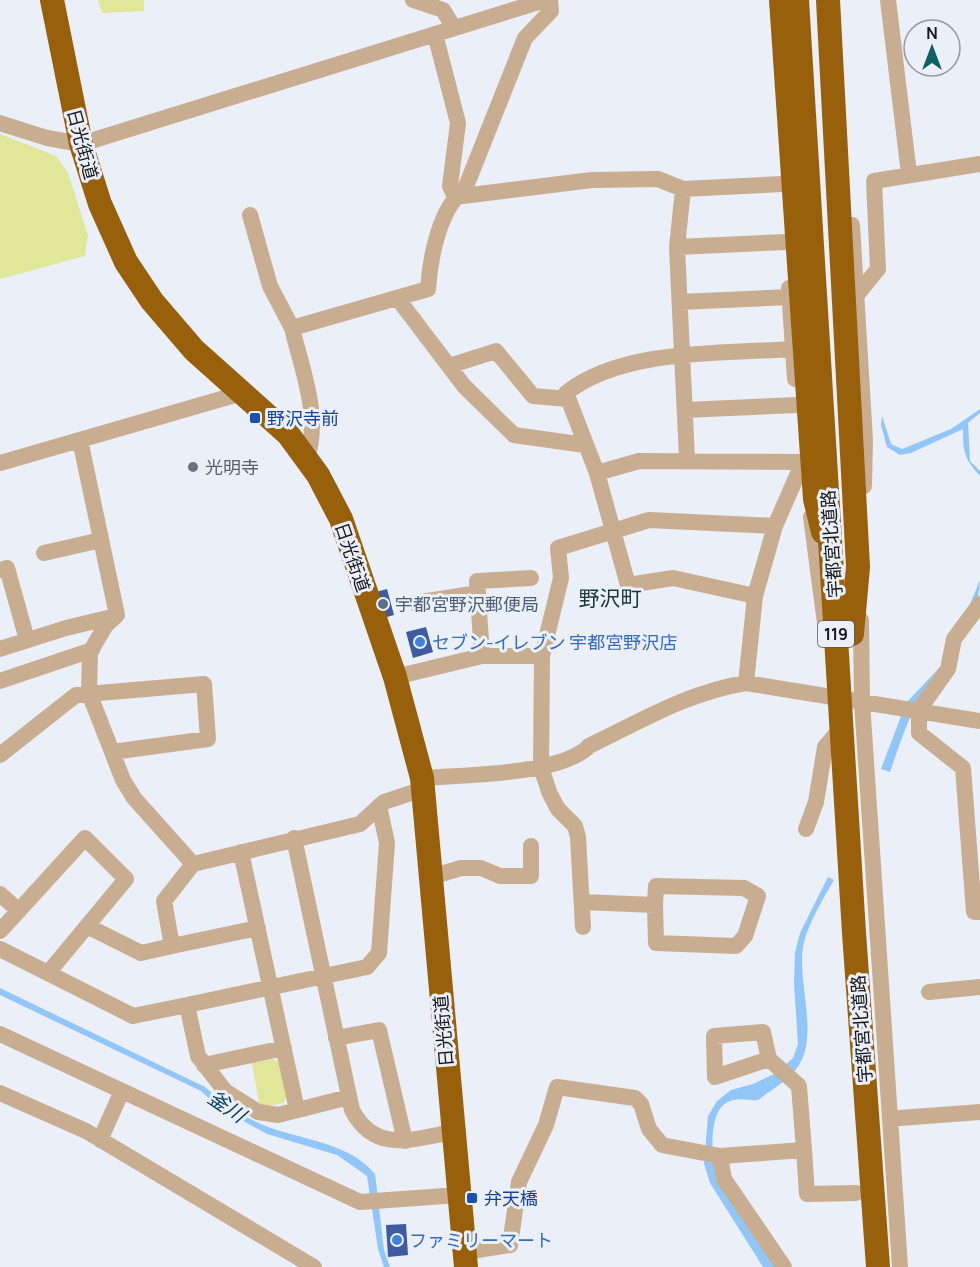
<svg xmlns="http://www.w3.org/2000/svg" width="980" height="1267" font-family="Manrope,'Noto Sans JP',sans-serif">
<rect width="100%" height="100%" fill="#eaeff8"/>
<path fill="#e1e799" d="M98 0H144V11L102 13Z
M0 134 56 156 68 173 88 235 85 256 0 279Z
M273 1059 280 1062 287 1097 283 1103 264 1107 259 1103 252 1063Z"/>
<path fill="#92c6f9" d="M980 409V413L968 423 970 461 980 471V476C964 458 963 452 963 429L911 453 900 455 887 447 881 425 882 416 891 444 902 449 951 429Z
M980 580C980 627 929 679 909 720 902 736 896 755 890 772L881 769 906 703 941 666 953 627 970 604Z
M828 877 834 880C823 899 810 920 804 942 795 979 821 1036 797 1068 788 1080 770 1091 758 1100 750 1101 742 1098 734 1100 705 1104 712 1161 717 1180L775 1267H763L710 1183 704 1164 708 1116 717 1101 731 1090 753 1084 776 1073 793 1058 798 1044 794 984 795 953 800 933Z
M0 988 205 1087C223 1103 247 1120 271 1128 305 1140 351 1144 375 1174L384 1250 390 1267H384L378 1249 367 1176 337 1155 267 1134 218 1107 201 1091 0 995Z"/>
<path fill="#3e5c9f" d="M387 589 394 615 380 619 372 593Z
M426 627 433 652 413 658 406 632Z
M406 1224 408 1255 388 1257 386 1225Z"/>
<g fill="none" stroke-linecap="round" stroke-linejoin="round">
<path stroke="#c8ad90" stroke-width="16" d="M413 0 443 10 454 28
M888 0 909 174
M435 34 458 123 450 186 455 197
M0 123 47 138 81 144 545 0
M683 189 677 247 687 459
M455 197 592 180 658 179 683 189 782 184
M250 215 270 286 292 328
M852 225 865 440 864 486
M677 247 786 242
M789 288 795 379
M856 296 878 269 874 181 980 164
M398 299 464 386 514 435 585 445
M680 302 789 297
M449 366 496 351 533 396 568 399
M685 410 798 405
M80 440 117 615 106 625 90 652 89 693 123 780 134 798 193 864
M307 458C321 416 302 370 292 328L428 289C430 259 439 208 465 189L525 38 551 11 550 0
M0 463 242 393
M597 473 639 461 803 462 775 526 755 596 746 683
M811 517 825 623
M44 553 101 540
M0 570 7 568 27 640
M755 596 673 578 628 585 597 473 566 393C623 348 723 354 793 349
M415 603 478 593
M980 604 954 639 948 669 919 710V733L963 768 974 912H980
M861 620 862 702 900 1267
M0 649 66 628 116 616
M482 656 477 581 531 578
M395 677 482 656H542
M0 681 92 650
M0 755 76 695 204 684 208 739 112 752
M422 778C462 775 562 775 589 746 641 721 689 692 746 683L980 721
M806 829 816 802 825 747 837 733
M294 838 352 1110C375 1154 413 1139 453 1132
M241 852 297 1110
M431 877 461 868H481L500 876H531V846
M0 894 19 911
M582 902 655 905 656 943 736 946 745 936 758 896 744 888 656 886 655 905
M583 927 578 837 575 826 558 809 550 794 541 768 542 656 561 578 558 548 649 520 775 526
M0 931 85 838 126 879 87 926 141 953 172 946 164 901 193 864 360 824 384 802 423 789
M172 946 258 928
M0 949 133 1016 187 1005 198 1056 225 1091 258 1112 278 1115 349 1097
M48 973 87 926
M929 992 980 987
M187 1005 367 967 379 953 387 843 379 806
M0 1034 360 1202 459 1195
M336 1038 379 1030 405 1141
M769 1059 715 1077 714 1036 763 1032 769 1059 799 1086 804 1150 720 1156 724 1179 784 1267
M204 1065 284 1048
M0 1093 86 1131 314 1267
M900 1118 980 1112
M100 1140 122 1091
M804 1150 807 1194 856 1193
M465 1252 510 1245 519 1182 546 1125 557 1087 635 1098 641 1104 649 1129 662 1145 720 1156"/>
<path stroke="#98600a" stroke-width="24" d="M52 0 81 144 100 204 126 262 152 301 194 350 288 434 318 475 341 519 395 677 422 778 466 1267
M781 0 815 499 823 532
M828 0 858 567 852 634"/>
<path stroke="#98600a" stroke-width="24" d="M797 0 854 933 878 1267"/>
</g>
<g fill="#1a4fb4" stroke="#eaeff8" stroke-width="2">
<rect x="249" y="412" width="12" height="12" rx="3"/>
<rect x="466" y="1192" width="12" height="12" rx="3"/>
</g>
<circle fill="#6b7280" stroke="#eaeff8" stroke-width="2" cx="193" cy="467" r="6"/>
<circle fill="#5c6f8a" stroke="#eaeff8" stroke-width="2" cx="383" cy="604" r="6"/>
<g fill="#3f7fe0" stroke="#eaeff8" stroke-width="2">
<circle cx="420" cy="642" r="6"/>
<circle cx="397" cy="1240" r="6"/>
</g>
<g text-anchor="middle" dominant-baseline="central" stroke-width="6" stroke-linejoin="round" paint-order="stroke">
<rect fill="#eaeff8" stroke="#55575c" stroke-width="1.5" x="818" y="621" width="36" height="26" rx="4.5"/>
<g font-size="16" font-weight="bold" fill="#151619">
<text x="836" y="634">119</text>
</g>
<g font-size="18" fill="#151619" stroke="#eaeff8">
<text transform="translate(83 144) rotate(75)">日光街道</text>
<text transform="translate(831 544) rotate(-94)">宇都宮北道路</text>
<text transform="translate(353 557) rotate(71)">日光街道</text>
<text transform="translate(861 1029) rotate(-94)">宇都宮北道路</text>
<text transform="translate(443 1031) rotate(-95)">日光街道</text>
</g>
<g font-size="18" fill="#164399" stroke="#eaeff8" text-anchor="start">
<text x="267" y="418">野沢寺前</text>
<text x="484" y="1198">弁天橋</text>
</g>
<g font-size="18" fill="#5b616d" stroke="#eaeff8" text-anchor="start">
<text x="205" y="467">光明寺</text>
</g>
<g font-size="18" fill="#4e5e75" stroke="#eaeff8" text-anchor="start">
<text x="395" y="604">宇都宮野沢郵便局</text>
</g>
<g font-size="18" fill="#366cbe" stroke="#eaeff8" text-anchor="start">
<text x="432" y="642">セブン-イレブン 宇都宮野沢店</text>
<text x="409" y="1240">ファミリーマート</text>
</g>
<g font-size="20" font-style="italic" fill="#053961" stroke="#eaeff8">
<text transform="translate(227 1106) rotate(34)">釜川</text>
</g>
<g font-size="21" fill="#16383b" stroke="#eaeff8">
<text x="610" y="598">野沢町</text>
</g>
</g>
<g transform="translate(932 48)"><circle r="28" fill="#eaeff8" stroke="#95989f" stroke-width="1.5"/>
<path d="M0-4.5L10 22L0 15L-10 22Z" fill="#106166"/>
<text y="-9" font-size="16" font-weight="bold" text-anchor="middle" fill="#151619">N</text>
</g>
</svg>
